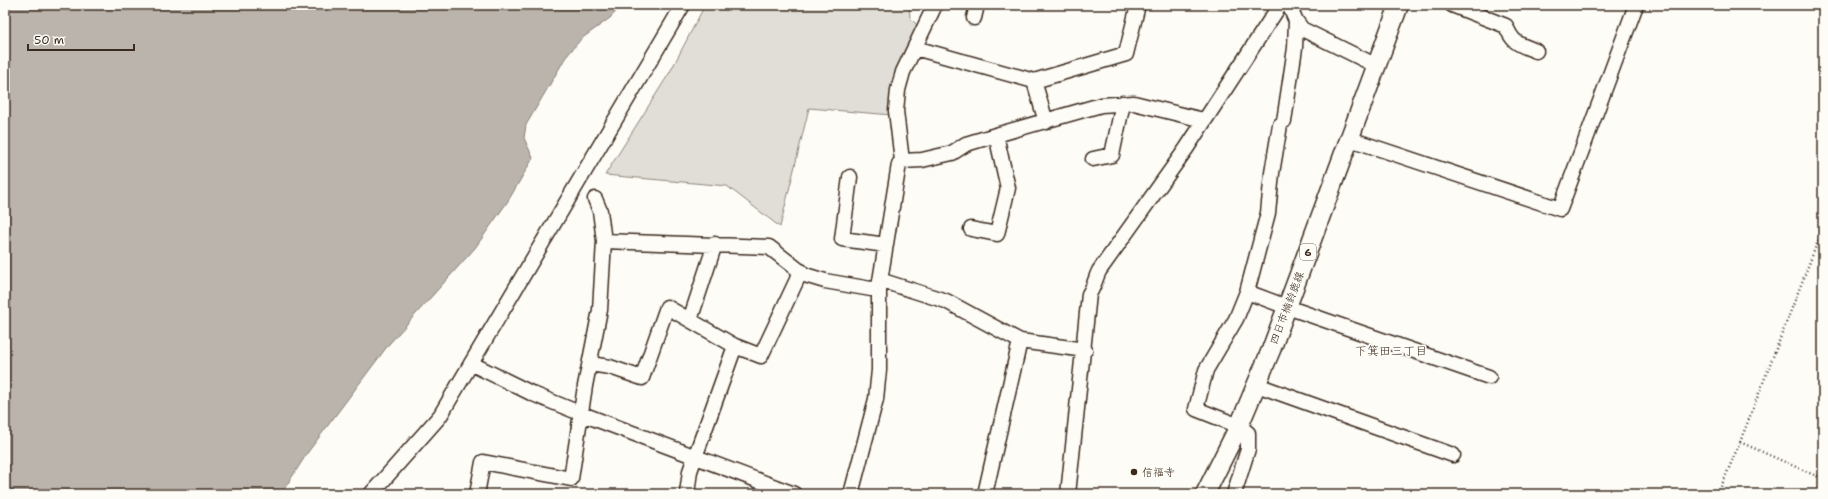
<svg xmlns="http://www.w3.org/2000/svg" width="1828" height="499" font-family="'Shantell Sans','Klee One',sans-serif">
<rect width="100%" height="100%" fill="#fdfcf7"/>
<filter id="ink" filterUnits="userSpaceOnUse"><feTurbulence type="fractalNoise" baseFrequency=".025" numOctaves="2"/><feDisplacementMap in="SourceGraphic" scale="8" xChannelSelector="R" yChannelSelector="G"/><feConvolveMatrix kernelMatrix="1 2 1 2 8 2 1 2 1" color-interpolation-filters="sRGB"/></filter>
<g filter="url(#ink)">
<path fill="#e1ded7" stroke="#8e847a" d="M705 5H909L910 18 920 28 892 115 809 108 780 227 727 186 605 175 670 72Z"/>
<path fill="#bbb4ad" stroke="#887d74" d="M5 5H622L610 18 581 39 566 57 526 125 524 138 533 158 508 201 475 248 389 344 308 452 281 494H5Z"/>
<g fill="none" stroke-linecap="round" stroke-linejoin="round">
<defs>
<path id="minor" d="M1289 5 1296 21 1302 29 1377 66
M1452 5 1506 26C1513 44 1519 44 1536 51
M974 18 977 5
M915 48 1034 81
M1284 121 1295 48 1296 21
M1046 122 1034 81 1126 54 1138 5
M1350 139 1560 209 1636 5
M1093 159 1112 155 1123 103
M902 161 922 160 952 153 966 144 996 135 1101 105 1134 103 1203 120
M850 177 842 239 886 245
M595 199 600 211 604 241
M971 229 997 234 1008 188 996 135
M1247 292 1287 307 1489 377
M690 320 715 244
M472 364 533 394 582 414 794 494
M590 364 610 367 642 378 667 307 735 346 761 356 801 271
M1257 385 1453 455
M371 494 440 416 683 5
M477 494 483 462 571 479 585 386 600 310 604 241 769 247 805 275 825 281 871 289 879 287 886 282 946 301 1020 341 1085 350
M687 494 690 471 735 346
M851 494 876 399 879 370V287L899 164 902 161 896 111 898 90 903 72 935 5
M985 494 1020 341
M1068 494 1089 294C1094 287 1095 279 1099 271L1186 149 1280 5
M1234 494 1248 449V433L1239 426 1196 409 1206 370 1236 319 1247 292 1268 213 1272 173 1280 125"/>
<path id="major" d="M1205 494 1239 426 1271 350 1399 5"/>
</defs>
<use href="#minor" stroke="#3b2a1e" stroke-width="17"/>
<use href="#major" stroke="#3b2a1e" stroke-width="21"/>
<path stroke="#3b2a1e" stroke-width="2.5" stroke-dasharray="1 3" stroke-linecap="butt" d="M1740 442 1823 479
M1718 494 1740 442 1823 228"/>
<use href="#minor" stroke="#fdfcf7" stroke-width="14"/>
<use href="#major" stroke="#fdfcf7" stroke-width="18"/>
</g>
</g>
<circle fill="#3b2a1e" stroke="#fdfcf7" stroke-width="1.5" cx="1134" cy="472" r="4"/>
<g text-anchor="middle" dominant-baseline="central" stroke-width="3.5" stroke-linejoin="round" paint-order="stroke">
<rect fill="#fdfcf7" stroke="#75695f" stroke-width="1" x="1300" y="244" width="16" height="16" rx="3"/>
<g font-size="10" font-weight="bold" fill="#3b2a1e">
<text x="1308" y="252">6</text>
</g>
<g font-size="11" fill="#3b2a1e" stroke="#fdfcf7">
<text transform="translate(1287 308) rotate(-69)">四日市楠鈴鹿線</text>
</g>
<g font-size="11" fill="#3b2a1e" stroke="#fdfcf7" text-anchor="start">
<text x="1142" y="472">信福寺</text>
</g>
<g font-size="12" fill="#3b2a1e" stroke="#fdfcf7">
<text x="1391" y="351">下箕田三丁目</text>
</g>
</g>
<rect width="1828" height="499" fill="none" stroke="#fdfcf7" stroke-width="20"/>
<rect x="10" y="10" width="1808" height="479" fill="none" stroke="#3b2a1e" stroke-width="1.5" filter="url(#ink)"/>
<path d="M28 44v6h106v-6" fill="none" stroke="#3b2a1e" stroke-width="2"/>
<text x="34" y="44" font-size="12" fill="#3b2a1e" stroke="#fdfcf7" stroke-width="3" paint-order="stroke">50 m</text>
</svg>
